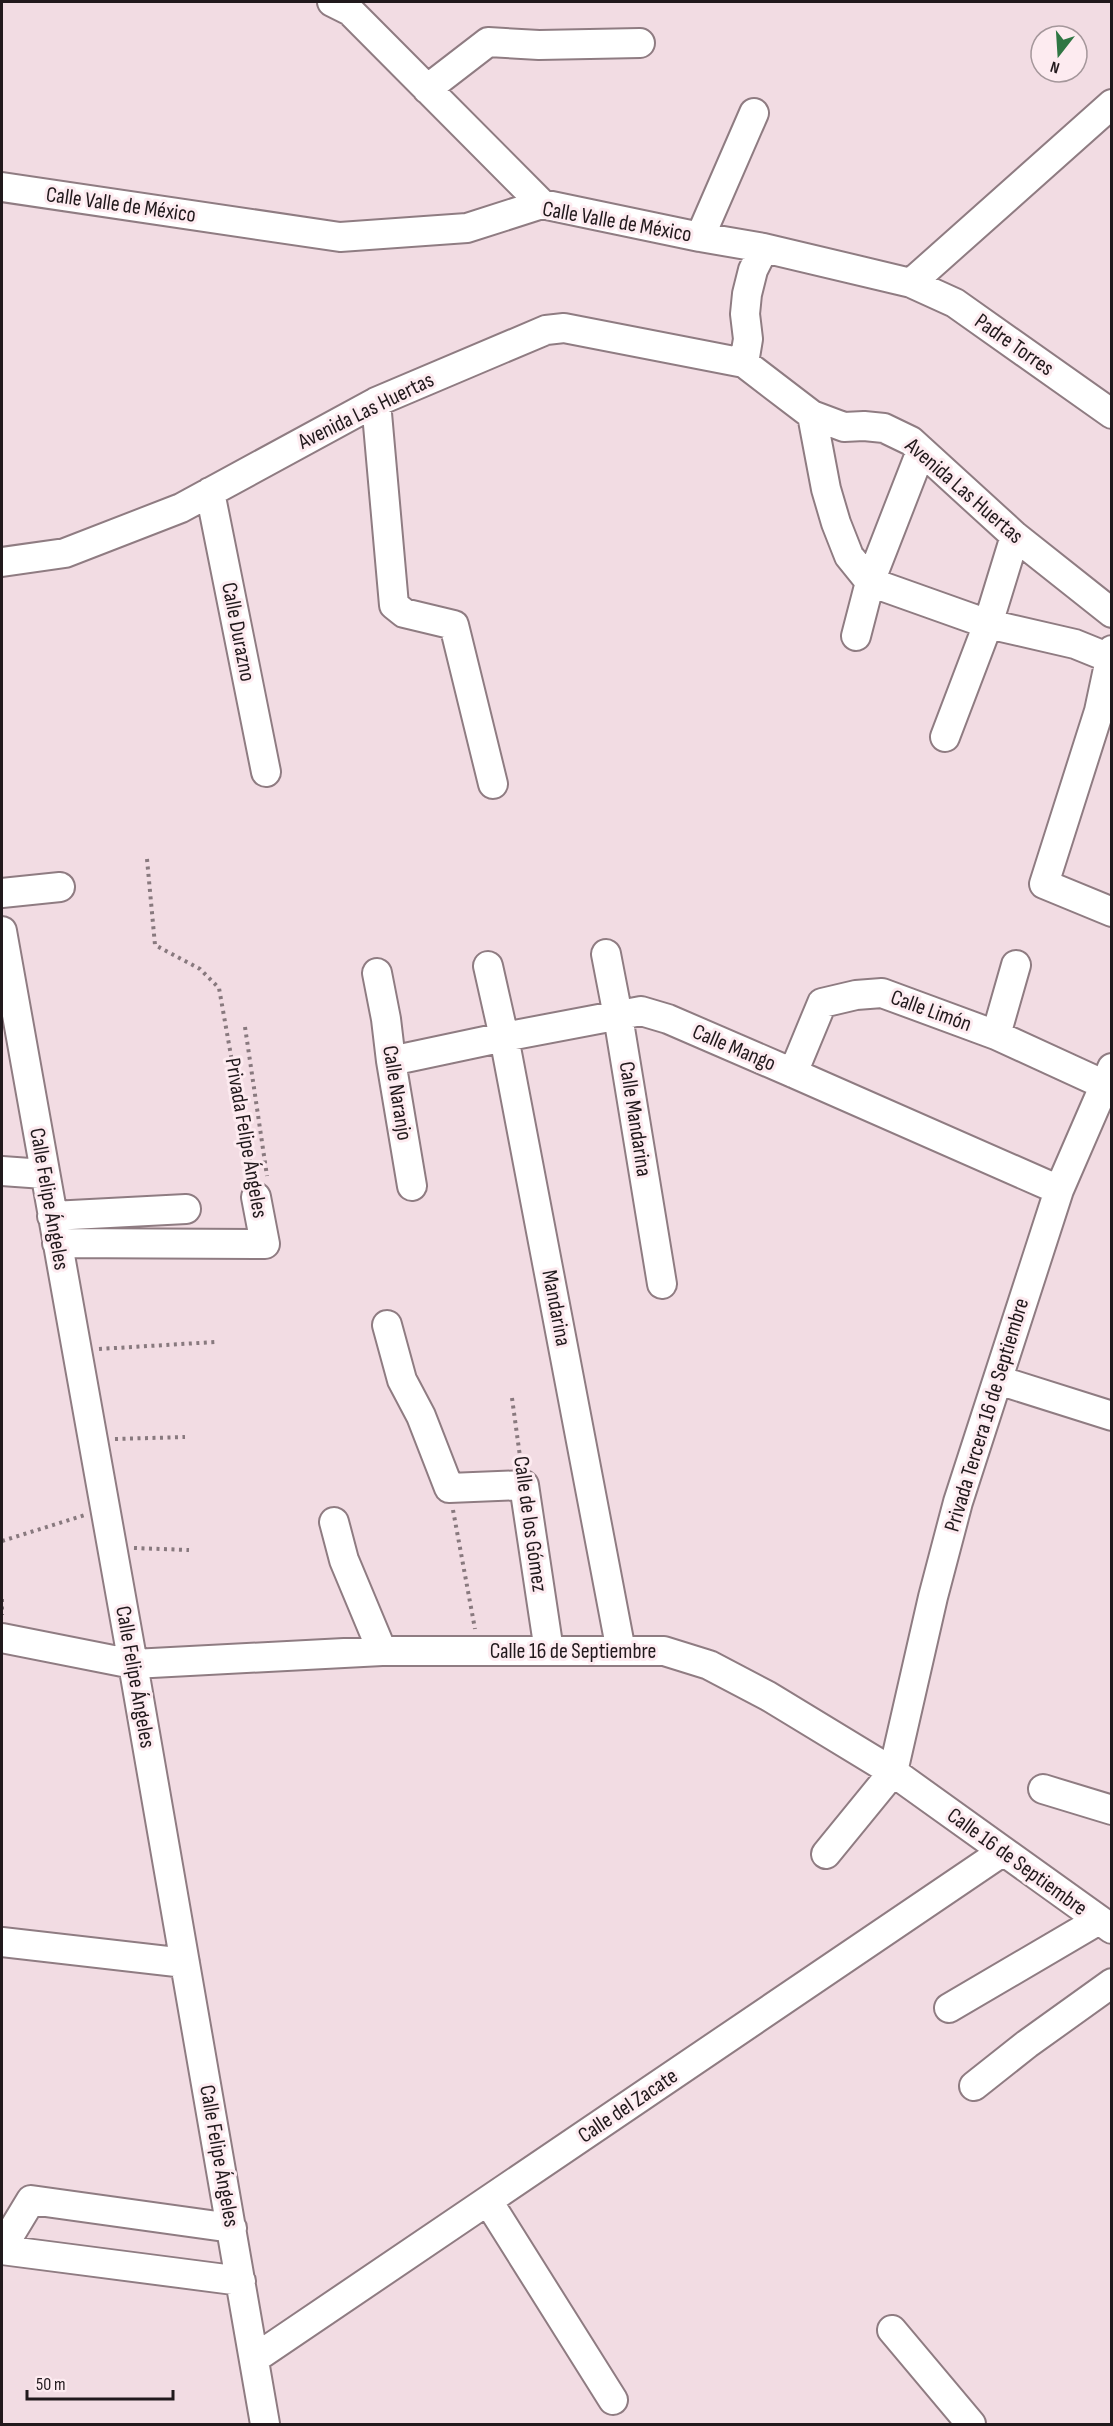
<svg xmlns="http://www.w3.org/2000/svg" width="1113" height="2426" font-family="'Sofia Sans Condensed',sans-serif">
<rect width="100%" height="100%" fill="#f2dce3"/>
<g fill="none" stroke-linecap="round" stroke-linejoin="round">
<defs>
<path id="minor" d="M332 2 350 11 542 204
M427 89 488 42 539 45 640 43
M2 187 340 237 467 228 542 204 700 237 764 248 911 283 955 303 1112 414
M700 237 754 113
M911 283 1112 104
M744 363 748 339 745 314 747 294 753 270 764 248
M376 402 394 605 404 613 454 625 493 784
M812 415 826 489 836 523 849 556 870 582 988 624 1075 644 1112 659
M210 492 266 772
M2 562 65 553 181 508 376 402 546 330 564 328 744 363 812 415 844 427 864 426 884 428 911 441 1015 536 1112 613
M856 636 870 582 921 451
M1112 650 1099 711 1044 884 1112 912
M945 737 988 624 1015 536
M2 893 60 887
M2 931 133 1664 265 2424
M606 954 618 1016 662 1284
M488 966 504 1037 621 1651
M377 973 386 1019 391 1061 412 1186
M996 1035 1016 965
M391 1061 504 1037 641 1011 668 1019 793 1073 1059 1190
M793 1073 822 1003 856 995 882 993 996 1035 1105 1085
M2 1171 44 1174
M52 1216 186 1209
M57 1243 265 1244 256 1197
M387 1325 402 1380 421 1416 449 1488 524 1485 549 1651
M998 1380 1112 1416
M334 1522 344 1560 382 1651
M2 1638 133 1664 382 1651H664L709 1665 768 1696 893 1772 1112 1929
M1043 1789 1112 1810
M826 1854 893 1772 933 1597 958 1502 1059 1190 1112 1068
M2 1942 185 1963
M949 2008 1099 1920
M974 2086 1027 2044 1112 1983
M488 2201 613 2400
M2 2248 31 2200 232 2228
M2 2250 241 2281
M892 2330 971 2424
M254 2359 1002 1852"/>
</defs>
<use href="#minor" stroke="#8f7c82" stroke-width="32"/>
<path stroke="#88797e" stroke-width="4" stroke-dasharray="3 4.5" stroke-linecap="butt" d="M147 859 155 945 200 969 219 988 252 1174
M245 1027 267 1176
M99 1349 215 1342
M512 1398 521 1464
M115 1439 185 1437
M453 1510 475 1629
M2 1541 85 1515
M134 1548 189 1550
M2 1599V1615"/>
<use href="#minor" stroke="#fff" stroke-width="28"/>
</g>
<g text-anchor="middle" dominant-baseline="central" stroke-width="6" stroke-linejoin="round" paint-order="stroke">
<g font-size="22" fill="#21191c" stroke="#fdebf0">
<text transform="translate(121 205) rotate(8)">Calle Valle de México</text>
<text transform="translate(617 222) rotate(10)">Calle Valle de México</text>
<text transform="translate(1014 345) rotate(35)">Padre Torres</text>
<text transform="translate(366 411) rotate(-26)">Avenida Las Huertas</text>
<text transform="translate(964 491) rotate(41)">Avenida Las Huertas</text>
<text transform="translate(238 632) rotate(79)">Calle Durazno</text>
<text transform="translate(931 1011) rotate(20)">Calle Limón</text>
<text transform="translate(734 1048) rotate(23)">Calle Mango</text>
<text transform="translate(397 1093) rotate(81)">Calle Naranjo</text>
<text transform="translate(635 1119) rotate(81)">Calle Mandarina</text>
<text transform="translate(246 1138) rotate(80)">Privada Felipe Ángeles</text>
<text transform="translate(49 1199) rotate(80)">Calle Felipe Ángeles</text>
<text transform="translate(556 1308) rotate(79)">Mandarina</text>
<text transform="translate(987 1415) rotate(-73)">Privada Tercera 16 de Septiembre</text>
<text transform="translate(530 1524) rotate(82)">Calle de los Gómez</text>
<text x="573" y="1651">Calle 16 de Septiembre</text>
<text transform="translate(135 1677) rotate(80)">Calle Felipe Ángeles</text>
<text transform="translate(1017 1862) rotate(36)">Calle 16 de Septiembre</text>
<text transform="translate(628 2106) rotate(-34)">Calle del Zacate</text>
<text transform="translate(219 2156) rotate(80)">Calle Felipe Ángeles</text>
</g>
</g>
<rect width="1113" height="2426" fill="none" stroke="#21191c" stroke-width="6"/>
<g transform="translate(1059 54) rotate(197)"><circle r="28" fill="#fdebf0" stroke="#a5979b" stroke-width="1.5"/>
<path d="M0-4.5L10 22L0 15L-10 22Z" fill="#2f7643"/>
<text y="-9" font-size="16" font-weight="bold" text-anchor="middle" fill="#21191c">N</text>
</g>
<path d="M27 2390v9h146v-9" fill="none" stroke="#21191c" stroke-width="3"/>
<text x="36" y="2390" font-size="18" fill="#21191c" stroke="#fdebf0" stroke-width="4.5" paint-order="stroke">50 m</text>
</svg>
